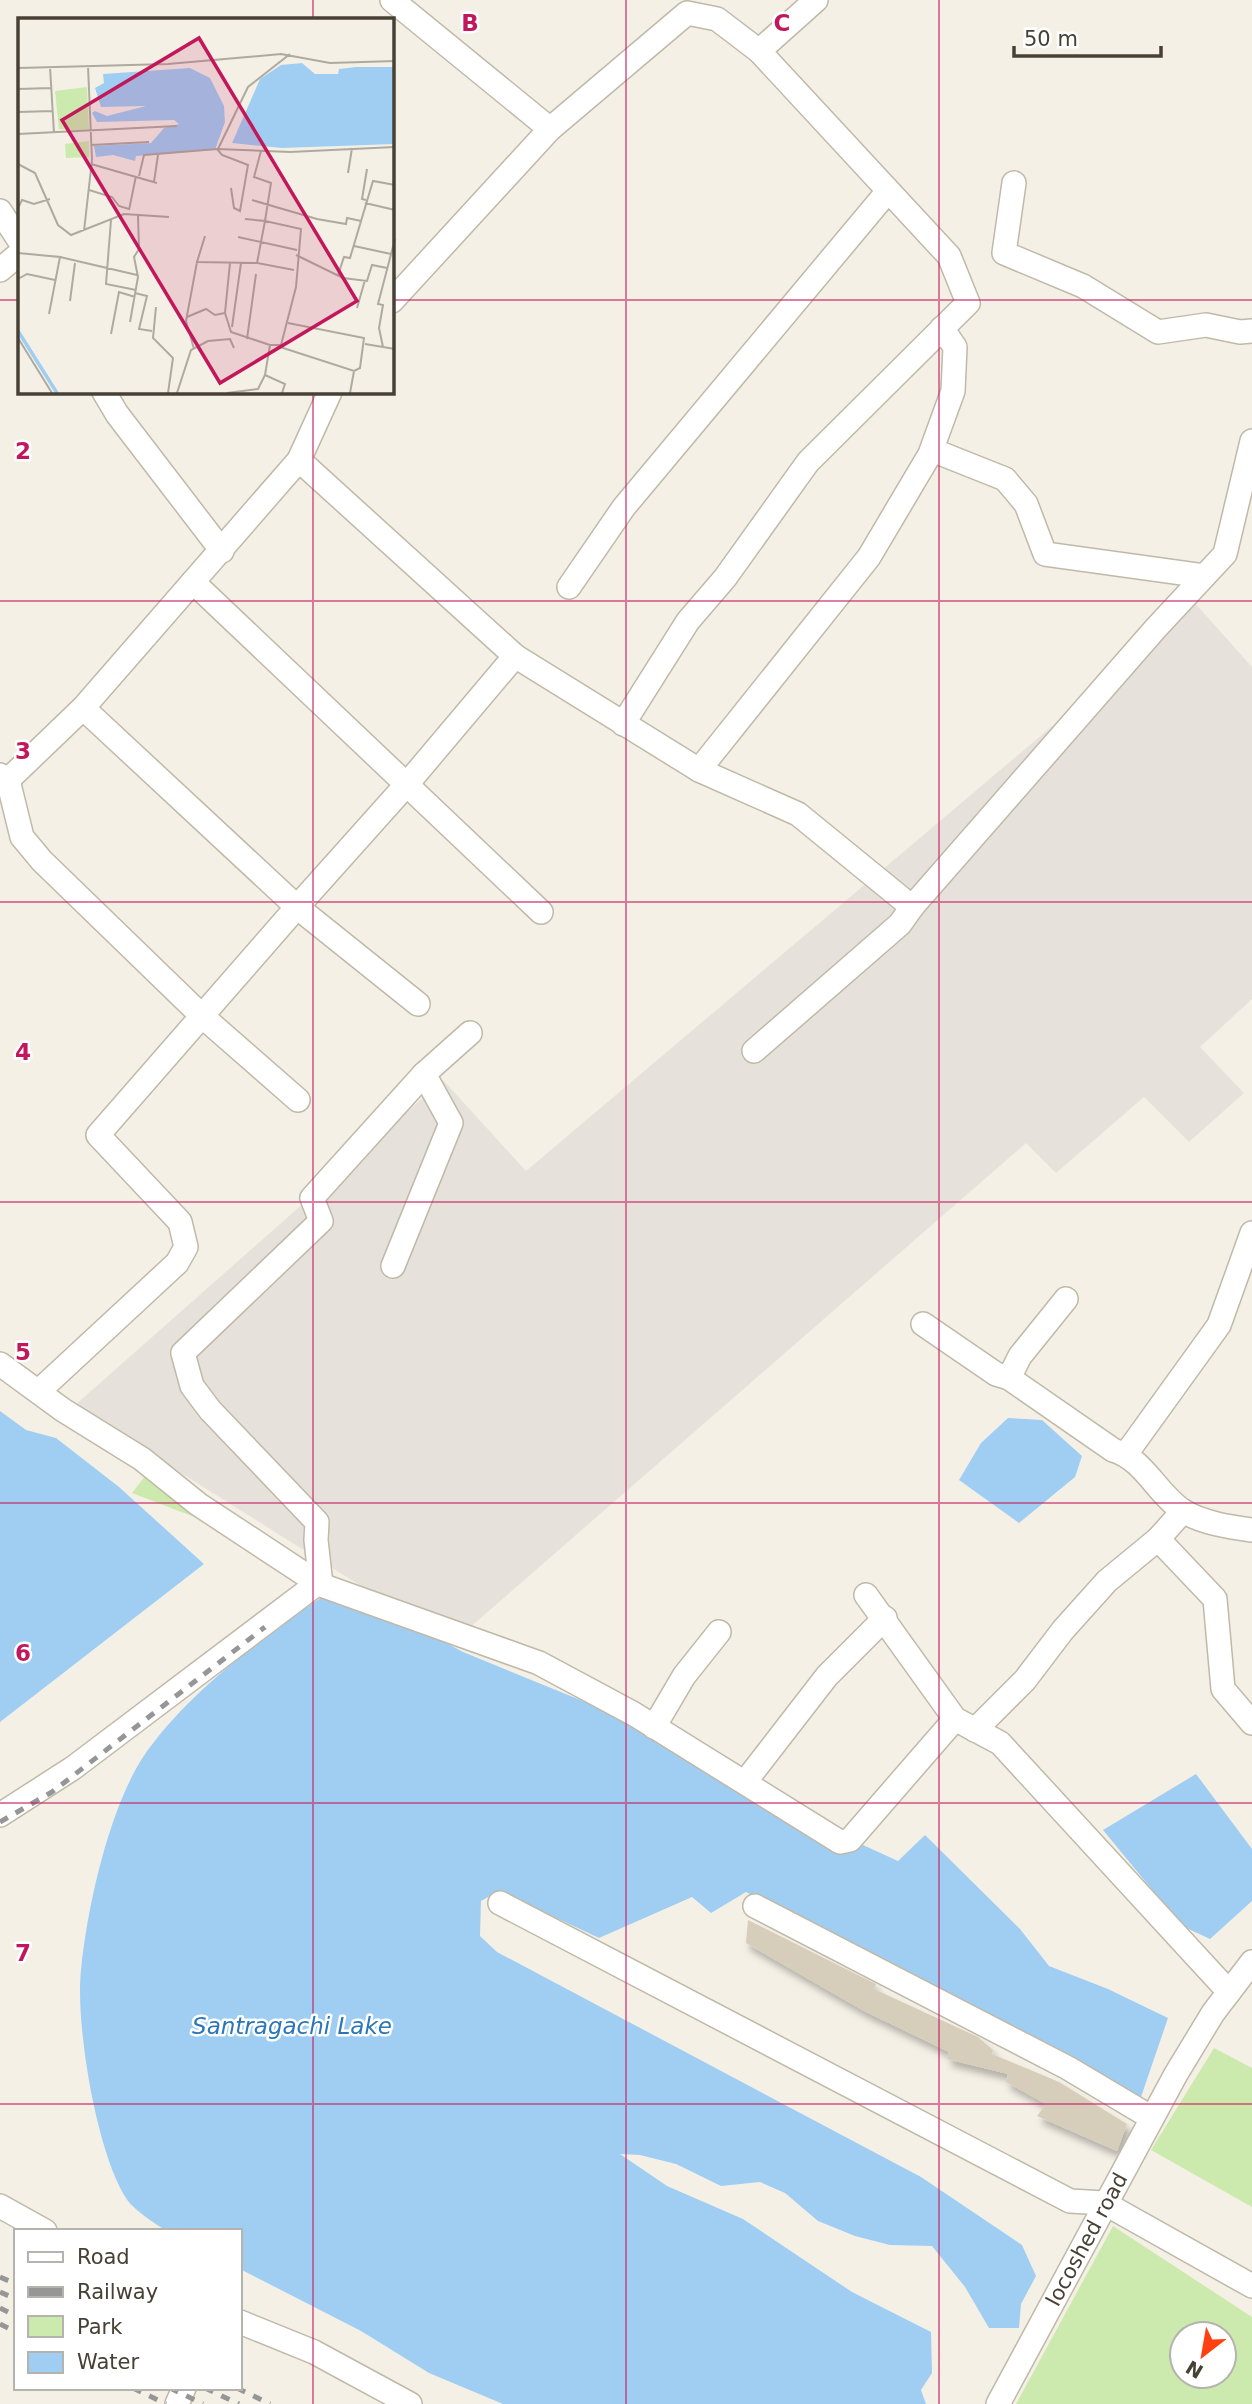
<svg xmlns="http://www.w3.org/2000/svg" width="1252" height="2404" font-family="'DejaVu Sans',sans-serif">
<defs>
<filter id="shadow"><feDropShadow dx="4" dy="7" stdDeviation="3.5" flood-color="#0004"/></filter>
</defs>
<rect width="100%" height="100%" fill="#f4f0e6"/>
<path fill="#e6e2db" d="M1194 602 1252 667V999L1200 1047 1244 1093 1189 1142 1144 1097 1056 1173 1026 1143 452 1643 74 1406 443 1080 526 1171 1115 673Z"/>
<path fill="#cceaad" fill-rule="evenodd" d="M145 1476 231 1531 132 1493Z
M1214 2048 1252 2068V2207L1151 2150Z
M1113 2226 1252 2317V2404H1016ZM1224 2334V2376H1182V2334Z"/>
<path fill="#a0cef3" d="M0 1411 26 1430 56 1438 119 1487 204 1564 0 1722Z
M1008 1418 1042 1420 1082 1456 1075 1477 1019 1523 959 1480 981 1443Z
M341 1585 463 1652 600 1708 692 1756 771 1803 898 1861 925 1835 1020 1929 1049 1966 1108 1989 1168 2018 1141 2097 746 1892 711 1913 692 1897 599 1938 499 1891 481 1901 480 1936 497 1952 921 2177 1022 2245 1036 2276 1021 2304 1019 2328H989L965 2287 932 2246 890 2245 855 2236 818 2221 785 2193 760 2182 721 2186 676 2164 640 2155 620 2154 667 2186 743 2219 852 2292 931 2332 932 2373 921 2390 926 2404H503L429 2373 361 2331 240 2269V2231C223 2231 180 2236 166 2230 156 2225 135 2210 128 2201 97 2157 75 2024 81 1970 87 1909 107 1820 137 1767 177 1699 274 1627 341 1585Z
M1196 1774 1252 1849V1901L1210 1939 1182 1926 1103 1830Z"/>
<path fill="#d6cdbb" filter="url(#shadow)" d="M748 1920 876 1984 874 1989 978 2037 993 2050 992 2054 1059 2082 1127 2124 1117 2151 1037 2116 1046 2104 1006 2082 1008 2074 947 2059 949 2052 864 2011 746 1943Z"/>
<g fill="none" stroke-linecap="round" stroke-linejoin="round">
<defs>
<g id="street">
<path d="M392 0 550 129"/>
<path d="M1014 183 1004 253 1083 286 1158 332 1206 325 1240 332 1252 331"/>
<path d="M0 211 19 240"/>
<path d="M0 270 19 254"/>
<path d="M392 301 550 129 687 13 717 19 759 51 816 0"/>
<path d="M104 392 117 414 222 551"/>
<path d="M932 450 1005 479 1026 504 1045 554 1204 576"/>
<path d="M299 460 515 656 407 784 297 907 418 1004"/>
<path d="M193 582 541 912"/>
<path d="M569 587 624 507 888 191"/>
<path d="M515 656 699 770 798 814 912 907 900 924 754 1051"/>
<path d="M623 724 688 621 725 578 808 462 968 303 949 256 759 51"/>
<path d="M699 770 869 557 930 454 953 391 955 347 942 328"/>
<path d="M0 775 8 780 22 837 42 861 202 1016 298 1100"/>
<path d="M8 780 83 708"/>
<path d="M912 907 1156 628 1225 554 1252 441"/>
<path d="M424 1074 470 1033"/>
<path d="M923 1324 996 1374 1009 1378 1113 1450C1144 1459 1157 1494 1183 1511 1202 1523 1230 1527 1252 1530"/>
<path d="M0 1364 63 1410 142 1459 198 1504 321 1585 539 1663 634 1714 840 1842 850 1840 955 1719"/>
<path d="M1009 1378 1020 1356 1066 1299"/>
<path d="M40 1390 177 1263 186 1247 180 1222 98 1135 297 907 83 708 299 460 330 392"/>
<path d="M1126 1454 1219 1325 1252 1233"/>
<path d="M1158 1539 1215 1599 1223 1689 1252 1723"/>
<path d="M321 1585 316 1540 317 1522 210 1410 192 1386 183 1353 321 1221 312 1198 424 1074 451 1123 393 1266"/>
<path d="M866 1595 955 1719 1000 1743 1229 1992"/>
<path d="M654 1727 684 1676 719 1632"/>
<path d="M975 1730 1025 1680 1063 1630 1107 1581 1158 1539 1183 1511"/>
<path d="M745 1782 827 1676 885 1618"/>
<path d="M0 1815 73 1768 318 1583"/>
<path d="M500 1903 1070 2201 1104 2203 1252 2286"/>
<path d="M755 1906 1068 2068 1152 2118"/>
<path d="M0 2206 45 2231"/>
<path d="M240 2322 314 2352 410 2404"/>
<path d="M177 2404 184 2388"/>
<path id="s1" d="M998 2404 1176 2074 1213 2013 1252 1962"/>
</g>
</defs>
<use href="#street" stroke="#c0b9a8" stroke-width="26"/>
<use href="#street" stroke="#fff" stroke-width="23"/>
<path stroke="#969696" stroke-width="5" stroke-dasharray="9 9" stroke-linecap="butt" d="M0 1822 52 1792 265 1627
M0 2277 16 2284
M0 2292 16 2299
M0 2308 16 2316
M0 2324 16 2332
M133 2388 166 2404
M170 2388 203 2404
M205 2388 239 2404
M237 2388 270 2404"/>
</g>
<path fill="none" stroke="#c2185b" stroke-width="2" stroke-opacity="0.55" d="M313 0V19M626 0V2404M939 0V2404M0 300H19M392 300H1252M313 392V2404M0 601H1252M0 902H1252M0 1202H1252M0 1503H1252M0 1803H1252M0 2104H1252"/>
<g text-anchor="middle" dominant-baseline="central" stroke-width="5" stroke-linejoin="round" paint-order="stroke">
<g font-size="21" fill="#474135" stroke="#fff">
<text stroke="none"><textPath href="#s1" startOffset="187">locoshed road</textPath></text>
</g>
<g font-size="23" font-style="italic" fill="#2a76b7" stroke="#fff">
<text x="292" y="2026">Santragachi Lake</text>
</g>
</g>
<g transform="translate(18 18)">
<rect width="376" height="376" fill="#f4f0e6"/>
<path d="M69 69 71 113 41 111 37 73ZM71 123V139L48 140 47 126Z" fill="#cceaad"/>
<path d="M284 45 297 56H320L321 51 338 49H376V126L264 130 214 125 242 61 263 47ZM172 50 192 60 206 88 207 104 197 132 118 138 117 143 95 137 78 139 76 128 133 125 146 110 161 106 156 102 79 104 74 95 77 93 89 98 128 88 83 89 77 70 86 65 85 56Z" fill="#a0cef3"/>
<path fill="none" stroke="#a0cef3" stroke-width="3.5" d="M0 313 39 375"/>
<path fill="none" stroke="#afaa9f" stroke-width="2" d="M32 49 36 115M0 50 150 46 263 36 312 45 377 43M0 71 34 70M0 94 35 93M0 116 159 108M73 127 131 124M199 131 204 137 230 147 222 193 216 190 213 170M200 131 230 69 272 36M0 146 17 155 40 207 53 217 106 196 151 199M73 146 139 165M330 155 334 130M121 158 126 137 199 131 272 134 377 129M136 164 140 137M71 172 94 179 101 188 111 191M234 182 299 201 328 206 329 200 343 203M348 182 344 181 349 151M347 185 377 192M0 190 4 182 16 186 32 181M111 192 118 158M227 201 247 203 239 245 276 252M93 202 88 266 118 272M66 213 74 142 70 48M187 218 179 244 239 245M220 219 279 232M336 228 373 236M0 235 42 239 31 296M278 237 325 260 349 263 354 247 369 250M42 239 119 257M212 245 207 295 213 314 252 327M320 257 326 239 332 240 355 163 377 167M0 261 9 256 37 262M117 275 129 278 121 311 134 313M52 283 57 245M138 289 135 320 155 340 150 375M339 290 347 262M169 299 188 291 197 297 207 295M112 304 120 259 116 239 121 231 120 198M214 309 223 245M93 316 101 274 117 279M0 320 34 375M229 321 238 256M347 326 377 331M259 328 336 353 342 350 346 320 270 305M365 329 361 310 365 287 360 286 377 221M176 331 168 303 179 244M247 357 267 366 264 375M159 375 173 332 190 323 212 321 216 330M209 375 240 371 247 357 252 327H263L278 269 283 211 247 203 253 165 236 159 243 133M332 375 336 353"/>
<path fill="#c2185b" fill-opacity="0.15" stroke="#c2185b" stroke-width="3.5" d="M181 20 339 283 202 365 44 102Z"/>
<rect width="376" height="376" fill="none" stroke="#474135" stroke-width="3.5"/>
</g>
<g font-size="23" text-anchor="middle" font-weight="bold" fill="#c2185b" stroke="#fff" stroke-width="5" stroke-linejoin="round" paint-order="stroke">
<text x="470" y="31">B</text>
<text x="782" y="31">C</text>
<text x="23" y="459">2</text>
<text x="23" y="759">3</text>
<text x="23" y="1060">4</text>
<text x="23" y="1360">5</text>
<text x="23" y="1661">6</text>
<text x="23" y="1961">7</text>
</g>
<rect x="14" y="2229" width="228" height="161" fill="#ffffff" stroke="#b5b3ae" stroke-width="2"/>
<rect x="28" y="2252" width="35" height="10" fill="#ffffff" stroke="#b5b3ae" stroke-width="2"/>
<text x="77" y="2264" font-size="21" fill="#474135">Road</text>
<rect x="28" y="2287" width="35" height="10" fill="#969696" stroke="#b5b3ae" stroke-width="2"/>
<text x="77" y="2299" font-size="21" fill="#474135">Railway</text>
<rect x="28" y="2316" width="35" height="21" fill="#cceaad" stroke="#b5b3ae" stroke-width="2"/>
<text x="77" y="2334" font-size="21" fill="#474135">Park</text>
<rect x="28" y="2352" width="35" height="21" fill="#a0cef3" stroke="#b5b3ae" stroke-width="2"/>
<text x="77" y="2369" font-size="21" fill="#474135">Water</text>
<g transform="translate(1203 2355) rotate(211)"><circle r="33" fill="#ffffff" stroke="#b5b3ae" stroke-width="2"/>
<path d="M0-5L12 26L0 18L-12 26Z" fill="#ff4012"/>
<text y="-10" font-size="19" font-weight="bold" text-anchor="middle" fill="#474135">N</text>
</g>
<path d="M1014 46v10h147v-10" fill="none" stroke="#474135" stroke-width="3.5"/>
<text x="1024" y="46" font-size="21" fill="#474135" stroke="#ffffff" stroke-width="5" paint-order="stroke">50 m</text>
</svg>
